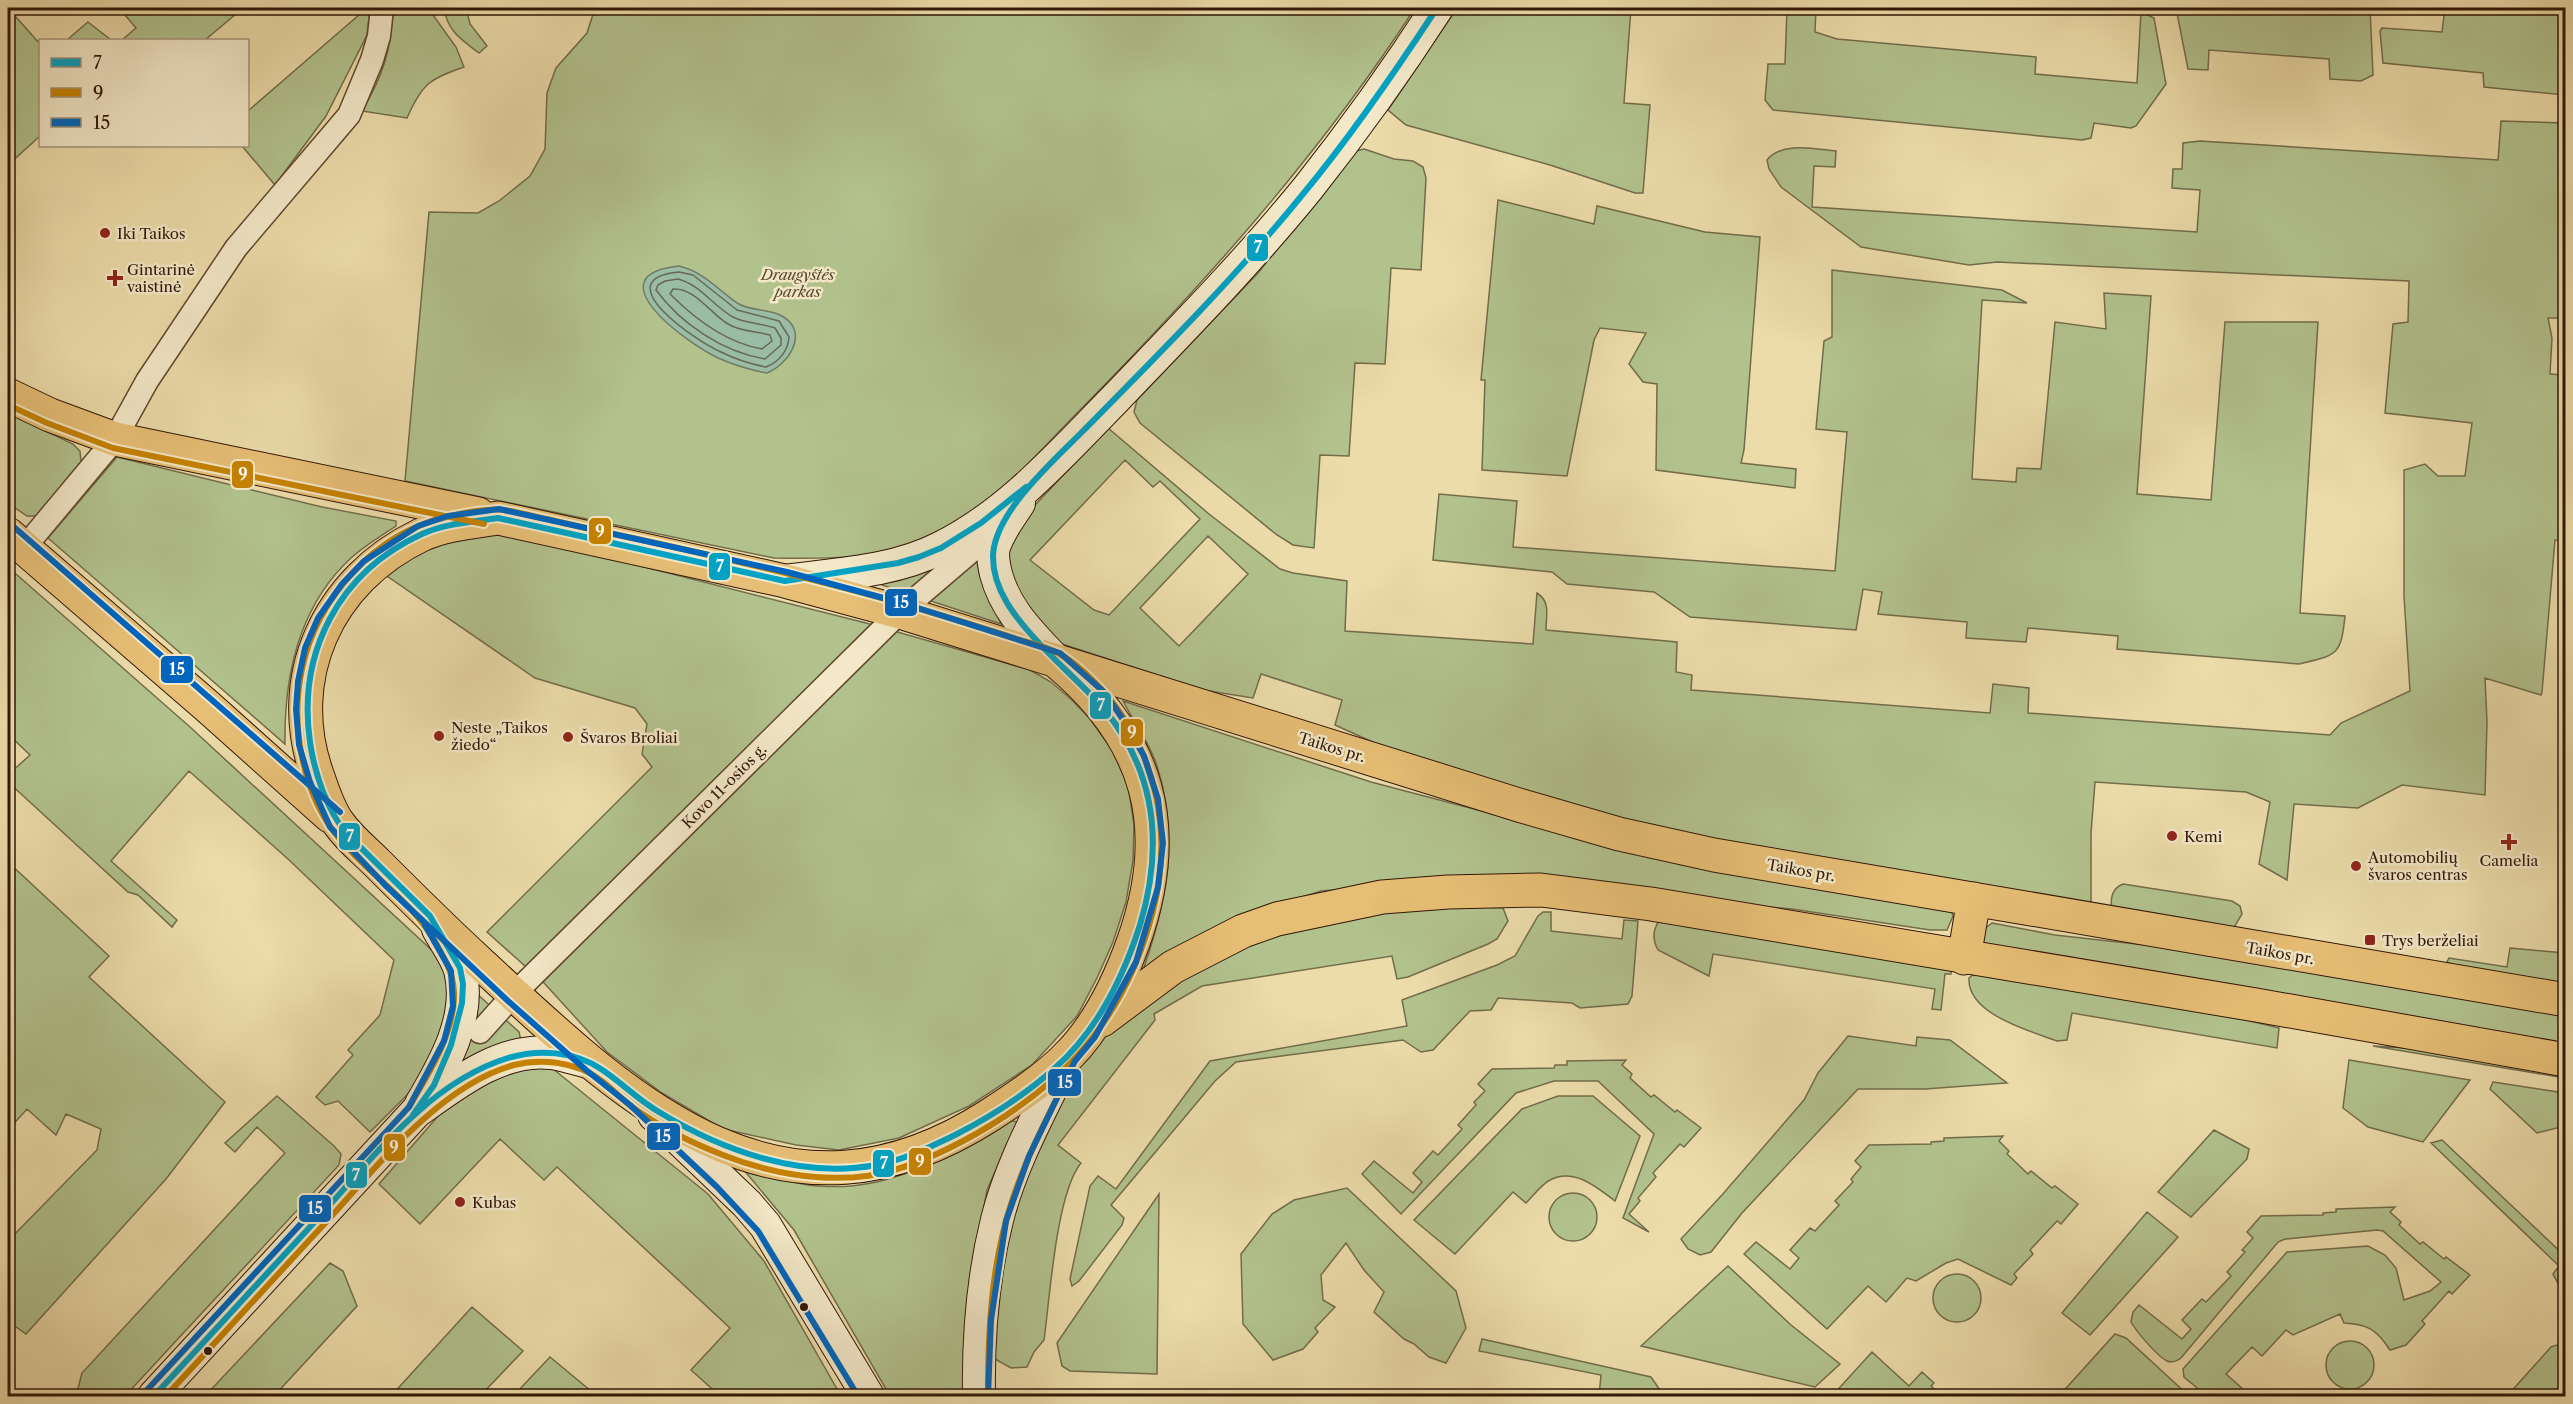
<svg xmlns="http://www.w3.org/2000/svg" width="2573" height="1404" font-family="'Libre Caslon Text',serif">
<rect width="100%" height="100%" fill="#ecdcaa"/>
<filter id="stains"><feTurbulence type="fractalNoise" baseFrequency=".00333" numOctaves="4"/><feColorMatrix values="0 0 0 0 .2 0 0 0 0 .09 0 0 0 0 .02 0 0 0 .5 -.17"/></filter>
<radialGradient id="worn" r=".72"><stop offset=".6" stop-color="#630" stop-opacity="0"/><stop offset="1" stop-color="#630" stop-opacity=".3"/></radialGradient>
<path fill="#b2c28d" stroke="#726c4a" stroke-width="1.5" fill-rule="evenodd" d="M8 8 40 44V136L8 165V137L10 134 8 131Z
M119 8H243L205 40H122L136 28Z
M367 8H370L367 35 326 116 275 185 242 146H248V111Z
M393 8H428L456 47 464 67C429 79 422 84 407 118L362 111C383 76 392 48 393 8Z
M444 8H466L470 24 487 46 479 53C462 40 447 31 444 8Z
M595 8H1415C1320 154 1205 283 1083 407 1042 448 1003 495 954 526 901 560 834 559 774 558L405 481 429 212 478 213 499 201 530 176 545 149 547 93 556 68 587 33Z
M1457 8H1631L1624 103 1650 105 1643 193H1635L1550 165 1406 125 1388 110Z
M1787 8H1816L1815 32 1837 39 2036 57 2035 74 2137 83 2141 12 2154 18 2166 84 2136 126 2131 128 2094 123 2091 138 2082 140 1773 110 1765 100 1768 64H1785Z
M2176 8H2370L2373 75 2361 81 2330 79 2329 59 2209 50 2208 70 2188 69Z
M2445 8H2565V95L2484 87 2483 73 2383 63 2380 31 2382 28 2442 32Z
M88 22 111 40H67Z
M2501 121 2565 123V318H2548L2552 338 2550 374 2565 375 2566 541 2555 540 2542 692 2541 695 2485 678 2487 722 2485 795 2402 785 2358 808 2294 804 2287 880 2259 864 2270 802 2246 792 2095 782 2091 833V907L1681 833 1592 813 1417 762 1335 725 1342 700 1261 674 1253 698 1203 690 1056 642 1033 623 1004 562 1018 523 1108 428 1209 514 1280 569 1293 573 1347 581 1345 631 1533 644 1537 593C1551 602 1546 615 1546 630L1677 642 1676 672 1692 675 1691 690 1990 713 1993 684 2029 688 2028 713 2330 735 2341 723 2410 691 2404 596V470L2425 464 2438 476H2465L2472 423 2385 413 2393 324 2408 322 2409 281 1997 262 1969 265 1861 247 1781 187 1769 169 1767 160C1782 141 1815 149 1836 151L1835 167 1814 166 1812 207 2197 232 2200 190 2172 188 2173 169H2182L2183 143 2200 141 2498 160ZM1125 460 1153 487 1160 481 1200 519 1109 615 1094 610 1030 560ZM1208 536 1248 574 1179 646 1140 608Z
M1364 149 1394 159 1413 161 1423 167 1426 178 1421 270 1391 268 1385 364 1355 363 1349 456 1320 455 1314 548 1293 545 1277 535 1140 423 1134 412 1137 400 1258 273 1356 151Z
M1498 200 1594 224 1597 206 1705 232 1760 237 1744 450 1741 463 1796 469 1795 488 1656 470 1657 384 1643 382 1629 364 1646 333 1600 328 1594 340 1567 476 1482 470 1485 380H1481Z
M1832 270 2002 290 2027 303 1982 300 1972 479 2016 482 2017 468 2041 469 2055 322 2106 329 2104 293 2151 296 2137 494 2211 500 2225 322H2318L2300 613 2345 616C2341 656 2337 655 2299 664L2117 649 2118 636 2028 628 2026 642 1966 638 1967 622 1878 614 1882 592 1863 589 1856 630 1690 617 1654 592 1567 584 1552 572 1433 560 1439 494 1517 501 1513 547 1835 571 1847 432 1816 429 1824 341 1832 337Z
M8 413 73 444 80 451 81 462 38 516H27L8 503Z
M117 457 322 507 396 521V526C381 536 364 546 351 558 298 607 284 676 285 744L48 538Z
M502 531 866 623 1030 670 1051 682 1072 700 1090 719 1112 750 1128 785 1134 825 1133 861 1126 902 1113 942 1097 978 1077 1016 1032 1065 969 1106 899 1138 839 1150 796 1145 723 1129 662 1093 607 1052 545 984 487 932 652 767 642 754 647 724 635 708 535 678 384 574C423 549 455 536 502 531Z
M980 555 984 584 1001 624 882 585 881 580Z
M8 567 190 727 437 955 443 964 451 1005 424 1078 370 1132 338 1101 325 1105 316 1097 353 1055 348 1050 380 1015 394 960 288 859 189 771 111 861 177 920 172 927 138 895 128 892 8 782V775L30 755 8 734Z
M1123 701 1371 782 1531 824 1951 909 1953 916 1947 930H1930L1792 909 1470 879 1321 891 1223 923 1143 970C1167 901 1180 838 1157 766 1150 744 1134 722 1123 701Z
M8 862 109 956 89 977 225 1102 166 1179 26 1334 8 1321V1241L97 1150 101 1129 66 1114 56 1135 27 1109 8 1130Z
M2123 884 2232 901 2240 906 2242 914 2232 931 2112 911C2110 899 2112 888 2123 884Z
M1460 906 1503 908 1508 921 1497 939 1488 944 1408 977 1397 979 1392 956 1202 986 1154 1014 1155 1020 1058 1145 1081 1163C1056 1194 1050 1297 1044 1340L1034 1352 1027 1367 1011 1368 995 1359 993 1352 1009 1223 1028 1168 1074 1074 1100 1041 1120 1020 1241 943 1338 917Z
M1543 912H1551V931L1622 939 1624 920 1638 921 1632 996 1628 1004 1580 1008 1572 1003 1498 998 1491 1010 1470 1011 1433 1050 1421 1052 1403 1040 1236 1062 1215 1081 1111 1205 1124 1218 1122 1225 1079 1281 1072 1286 1070 1279 1090 1186 1098 1176 1116 1189 1210 1061 1407 1026 1402 1000 1497 965 1515 956 1538 916Z
M1659 921 1951 967V974H1945L1941 1010 1932 1009 1935 989 1713 954 1709 976 1658 950C1653 941 1652 931 1659 921Z
M1992 923 2055 935 2234 955 2565 1012V1043L1982 944 1983 930Z
M2510 948 2565 953V988L2467 971 2447 962 2449 958 2507 967Z
M1977 972 2209 1011 2279 1028 2277 1048 2072 1013 2067 1040 2057 1041C2030 1031 1967 1014 1969 978Z
M475 992 519 1032 521 1041 454 1072Z
M1848 1036 1916 1046 1917 1037 1950 1040 2007 1083 1925 1089H1858L1742 1213 1711 1252 1700 1255 1688 1249 1681 1239 1722 1195 1804 1100 1818 1073Z
M2373 1046 2425 1049 2565 1073V1078Z
M1626 1060 1622 1065 1632 1074 1630 1078 1651 1097 1654 1095 1675 1112 1677 1110 1701 1128 1684 1147 1680 1144 1653 1173 1656 1177 1638 1198 1640 1201 1629 1214 1649 1232 1623 1218 1654 1134 1598 1081H1554L1516 1093 1401 1214 1362 1174 1374 1161 1413 1193 1422 1182 1413 1173 1433 1151 1438 1155 1462 1129 1458 1125 1476 1105 1474 1102 1485 1091 1478 1084 1492 1069 1554 1068 1555 1065H1567V1061Z
M2349 1060 2470 1080 2423 1142 2368 1127 2343 1108Z
M547 1064 708 1194 764 1261 841 1396H720L691 1370 730 1328 557 1167 544 1180 500 1139 420 1224 379 1184 446 1107 483 1078Z
M2493 1082 2565 1093V1126L2537 1133 2490 1089Z
M277 1096 334 1146 341 1154 339 1165 125 1396H76L82 1373 285 1153 257 1127 235 1152 225 1143Z
M1558 1096H1593L1640 1136 1615 1201C1598 1188 1574 1167 1550 1180 1542 1184 1533 1196 1526 1203L1513 1192 1455 1254 1414 1220 1522 1109Z
M1009 1120 1017 1122 987 1190 977 1246 967 1396H890L794 1230 743 1169C768 1175 795 1185 820 1186 892 1192 949 1154 1009 1120Z
M2214 1130 2249 1149 2247 1159 2191 1217 2158 1192Z
M2003 1136 1999 1141 2009 1151 2007 1154 2028 1174 2031 1171 2052 1188 2055 1186 2078 1204 2061 1224 2057 1221 2030 1250 2033 1254 2014 1274 2017 1278 2011 1285 1958 1259 1946 1263 1916 1281 1907 1278 1886 1302 1868 1286 1827 1329 1744 1254 1756 1242 1790 1269 1799 1258 1790 1250 1810 1228 1815 1231 1839 1205 1835 1201 1853 1182 1851 1179 1861 1167 1855 1161 1869 1145 1931 1144V1142L1944 1141V1138Z
M2442 1140 2565 1256V1297L2553 1274 2559 1266 2431 1143Z
M1347 1188 1456 1291 1466 1328 1446 1363 1429 1357 1414 1344 1404 1339 1374 1312 1384 1292 1364 1270 1346 1243 1321 1275 1323 1300 1335 1307 1315 1328 1318 1332 1303 1349 1273 1360 1243 1324 1241 1254 1272 1214 1294 1200Z
M1549 1217a24 24 0 1 1 48 0a24 24 0 1 1-48 0Z
M1159 1194 1157 1374 1070 1371 1062 1366 1057 1343Z
M2395 1207 2390 1212 2401 1222 2399 1225 2420 1244 2423 1242 2444 1259 2446 1257 2470 1275 2452 1294 2449 1291 2422 1321 2425 1324 2406 1345 2390 1350C2377 1330 2368 1324 2344 1323L2340 1314 2293 1335 2286 1330 2262 1356 2252 1347 2226 1374 2244 1390 2236 1396H2207L2184 1377 2183 1369 2287 1252 2368 1246 2385 1255 2396 1268 2404 1300 2430 1291 2441 1282 2383 1231 2377 1230 2285 1239 2278 1242 2181 1358C2177 1361 2172 1363 2167 1361 2158 1357 2136 1331 2131 1322L2133 1312 2139 1305 2182 1339 2191 1329 2182 1320 2202 1299 2206 1302 2231 1276 2227 1272 2245 1252 2242 1250 2253 1238 2247 1232 2261 1216 2323 1215V1213L2336 1212V1209Z
M2147 1212 2178 1237 2090 1335 2062 1313Z
M330 1263 343 1271 357 1306 274 1396H205Z
M1728 1266 1791 1325 1840 1364 1815 1387 1641 1346Z
M1933 1298a24 24 0 1 1 48 0a24 24 0 1 1-48 0Z
M472 1307 523 1351 480 1396H391Z
M2115 1334 2126 1338 2189 1396H2059Z
M1482 1339 1651 1377 1664 1396H1599L1601 1375 1479 1351Z
M2326 1365a24 24 0 1 1 48 0a24 24 0 1 1-48 0Z
M2557 1345 2565 1354V1396H2507L2551 1347Z
M1872 1352 1909 1386 1922 1372 1934 1383 1931 1386 1942 1396H1832Z
M550 1357 597 1396H518L516 1393Z
M1023 1392 1204 1396H1205H1007Z"/>
<path fill="#9abca4" stroke="#707a65" stroke-width="1.5" d="M679 266C704 272 717 289 737 303 751 312 769 308 782 316 810 332 789 364 767 373 750 370 734 365 718 358 685 342 593 275 679 266Z"/>
<g fill="none" stroke-linecap="round" stroke-linejoin="round">
<path stroke="#666955" stroke-width="1.5" d="M679 272 693 275 737 310 779 321 789 337C788 351 779 362 766 367 750 364 735 359 721 352 696 341 604 279 679 272Z
M678 279C701 285 713 306 733 317 747 324 761 323 775 328L781 338V345L765 359C723 352 681 324 656 290L658 285 665 281Z
M673 289C694 287 711 314 728 324 741 332 756 331 770 335L772 341 762 349C727 343 695 319 670 294Z"/>
<defs>
<path id="street" d="M24 548 115 439 147 381 236 248 349 115 372 60 379 36 382 8
M480 1032 514 994 900 612 975 548 993 549"/>
<path id="secondary" d="M1019 503C1010 517 999 531 994 547 992 555 994 566 996 574 1006 611 1031 634 1056 661
M785 581C836 574 893 572 940 548 1009 514 1062 453 1115 399 1181 330 1248 262 1308 188 1354 130 1397 70 1437 8
M421 1104C444 1065 472 1017 460 970 456 956 445 942 438 929
M654 1115 747 1204 765 1225 868 1396
M154 1396 416 1112C454 1085 501 1047 551 1053 565 1055 579 1060 592 1063
M979 1396C978 1338 983 1276 997 1220 1011 1163 1042 1109 1067 1056"/>
<path id="primary" d="M8 395 50 415 115 439 478 514
M8 534 207 706 330 816
M1056 661C1150 739 1174 828 1133 943 1119 982 1097 1027 1067 1057 1045 1079 1016 1098 990 1115 780 1250 627 1100 478 961 443 929 410 896 377 863 365 851 350 839 340 825 330 813 323 792 318 777 282 679 327 580 421 535 445 524 472 522 498 518L785 581 900 612 1522 806 1619 834 1714 855 2566 1000
M1964 958 1974 899
M1102 1020 1173 967 1243 931 1277 919 1382 897 1448 892 1541 890 1651 904 2256 1005 2566 1060"/>
</defs>
<use href="#street" stroke="#60482f" stroke-width="25"/>
<use href="#secondary" stroke="#311606" stroke-width="34"/>
<use href="#primary" stroke="#311606" stroke-width="35"/>
<use href="#street" stroke="#f3e8c8" stroke-width="22"/>
<use href="#secondary" stroke="#f3e8c8" stroke-width="32"/>
<use href="#primary" stroke="#e6be75" stroke-width="33"/>
<defs>
<path id="bus-1" d="M413 1115 434 1085 451 1045 462 1003 463 984 460 968 430 916 347 834C327 811 314 771 310 742 297 652 339 572 422 534 446 523 473 522 498 518L785 581 898 563 919 557 941 548 981 523 1026 487
M154 1396C206 1340 257 1284 309 1228 366 1167 425 1083 508 1058 538 1049 574 1051 601 1069 621 1082 638 1100 659 1112 723 1151 801 1179 876 1165 904 1160 930 1147 955 1135 990 1117 1025 1095 1055 1068 1097 1031 1123 978 1140 925 1163 848 1157 773 1104 709 1083 685 1058 664 1037 641 1015 617 993 590 993 557 993 514 1053 461 1082 432 1158 355 1235 278 1303 194 1352 135 1395 72 1437 8"/>
<path id="bus-2" d="M8 405 47 423 113 448 484 524
M166 1396C216 1342 265 1288 315 1234 369 1177 436 1086 514 1065 541 1058 576 1062 599 1079 611 1087 620 1098 632 1107 660 1127 692 1143 723 1155 768 1173 819 1182 867 1176 901 1171 933 1157 963 1141 1062 1088 1125 1021 1153 911 1173 833 1157 752 1103 691 1090 677 1075 662 1058 653 1046 646 1030 643 1017 639 989 630 961 621 933 613 834 583 734 560 633 538 604 532 576 526 547 519 533 516 518 512 504 510 485 508 464 513 446 517 374 534 317 598 302 669 290 725 302 793 338 837 369 875 412 900 437 945 447 963 455 977 454 999 452 1038 428 1074 409 1107
M988 1396C988 1331 991 1264 1012 1201 1027 1155 1050 1112 1072 1068"/>
<path id="bus-3" d="M14 527 340 812
M147 1390 409 1107 444 1041 453 1006 451 971 425 925
M858 1396 758 1231 717 1187 630 1105 586 1070 508 1001 385 885 330 827 310 782 299 745 296 709 298 681 305 648 318 618 342 584 364 561 418 526 448 516 499 509 787 572 902 603 1060 653 1105 693 1124 721 1144 756 1158 799 1163 843 1158 887 1136 962 1095 1037 1075 1061 1029 1156 1006 1221 991 1320 988 1396"/>
</defs>
<use href="#bus-1" stroke="#f3e8c8" stroke-width="10"/>
<use href="#bus-2" stroke="#f3e8c8" stroke-width="10"/>
<use href="#bus-3" stroke="#f3e8c8" stroke-width="10"/>
<use href="#bus-1" stroke="#02a2c4" stroke-width="6"/>
<use href="#bus-2" stroke="#c68202" stroke-width="6"/>
<use href="#bus-3" stroke="#0065bd" stroke-width="6"/>
</g>
<g fill="#8f2418" stroke="#f3e8c8" stroke-width="2">
<circle cx="105" cy="233" r="6"/>
<path d="M112 269h6v6h6v6h-6v6h-6v-6h-6v-6h6z"/>
<circle cx="439" cy="736" r="6"/>
<circle cx="568" cy="737" r="6"/>
<circle cx="2172" cy="836" r="6"/>
<path d="M2506 833h6v6h6v6h-6v6h-6v-6h-6v-6h6z"/>
<circle cx="2356" cy="866" r="6"/>
<rect x="2364" y="934" width="12" height="12" rx="3"/>
<circle cx="460" cy="1202" r="6"/>
</g>
<g fill="#311606" stroke="#f3e8c8" stroke-width="2">
<circle cx="804" cy="1307" r="5"/>
<circle cx="208" cy="1351" r="5"/>
</g>
<g text-anchor="middle" dominant-baseline="central" stroke-width="5" stroke-linejoin="round" paint-order="stroke">
<g font-size="15" fill="#311606" stroke="#f3e8c8" text-anchor="start">
<text x="117" y="233">Iki Taikos</text>
<text x="127" y="269">Gintarinė<tspan x="127" dy="17">vaistinė</tspan></text>
<text x="451" y="727">Neste „Taikos<tspan x="451" dy="17">žiedo“</tspan></text>
<text x="580" y="737">Švaros Broliai</text>
<text x="2184" y="836">Kemi</text>
<text x="2368" y="857">Automobilių<tspan x="2368" dy="17">švaros centras</tspan></text>
<text x="2509" y="860" text-anchor="middle">Camelia</text>
<text x="2382" y="940">Trys berželiai</text>
<text x="472" y="1202">Kubas</text>
</g>
<g font-size="15" font-style="italic" fill="#584a2e" stroke="#f3e8c8">
<text x="798" y="274">Draugystės<tspan x="798" dy="17">parkas</tspan></text>
</g>
<g font-size="15" fill="#311606" stroke="#f3e8c8">
<text transform="translate(1332 747) rotate(17)">Taikos pr.</text>
<text transform="translate(724 786) rotate(-45)">Kovo 11-osios g.</text>
<text transform="translate(1801 870) rotate(10)">Taikos pr.</text>
<text transform="translate(2280 953) rotate(10)">Taikos pr.</text>
</g>
</g>
<g stroke="#f3e8c8" stroke-width="2">
<rect x="1246" y="233" width="23" height="29" rx="6" fill="#02a2c4"/>
<rect x="231" y="460" width="23" height="29" rx="6" fill="#c68202"/>
<rect x="588" y="517" width="24" height="28" rx="6" fill="#c68202"/>
<rect x="708" y="552" width="23" height="29" rx="6" fill="#02a2c4"/>
<rect x="884" y="588" width="34" height="29" rx="6" fill="#0065bd"/>
<rect x="160" y="655" width="34" height="29" rx="6" fill="#0065bd"/>
<rect x="1089" y="691" width="23" height="29" rx="6" fill="#02a2c4"/>
<rect x="1120" y="718" width="24" height="29" rx="6" fill="#c68202"/>
<rect x="338" y="822" width="23" height="29" rx="6" fill="#02a2c4"/>
<rect x="1047" y="1068" width="35" height="29" rx="6" fill="#0065bd"/>
<rect x="646" y="1122" width="35" height="29" rx="6" fill="#0065bd"/>
<rect x="383" y="1133" width="23" height="29" rx="6" fill="#c68202"/>
<rect x="908" y="1147" width="24" height="29" rx="6" fill="#c68202"/>
<rect x="872" y="1149" width="23" height="29" rx="6" fill="#02a2c4"/>
<rect x="345" y="1161" width="23" height="28" rx="6" fill="#02a2c4"/>
<rect x="298" y="1194" width="34" height="29" rx="6" fill="#0065bd"/>
</g>
<g font-size="16" text-anchor="middle" font-weight="bold" fill="#fff">
<text x="1258" y="253">7</text>
<text x="243" y="480">9</text>
<text x="600" y="537">9</text>
<text x="720" y="572">7</text>
<text x="901" y="608">15</text>
<text x="177" y="675">15</text>
<text x="1101" y="711">7</text>
<text x="1132" y="738">9</text>
<text x="350" y="842">7</text>
<text x="1065" y="1088">15</text>
<text x="663" y="1142">15</text>
<text x="394" y="1153">9</text>
<text x="920" y="1167">9</text>
<text x="884" y="1169">7</text>
<text x="356" y="1181">7</text>
<text x="315" y="1214">15</text>
</g>
<rect width="2573" height="1404" fill="none" stroke="#ecdcaa" stroke-width="30"/>
<rect x="9" y="9" width="2555" height="1386" fill="none" stroke="#311606" stroke-width="3"/>
<rect x="15" y="15" width="2543" height="1374" fill="none" stroke="#311606" stroke-width="1.5"/>
<rect x="39" y="39" width="210" height="108" fill="#f3e8c8" stroke="#a5947a" stroke-width="1.5"/>
<rect x="51" y="58" width="30" height="9" fill="#02a2c4" stroke="#a5947a" stroke-width="1.5"/>
<text x="93" y="69" font-size="18" fill="#311606">7</text>
<rect x="51" y="88" width="30" height="9" fill="#c68202" stroke="#a5947a" stroke-width="1.5"/>
<text x="93" y="99" font-size="18" fill="#311606">9</text>
<rect x="51" y="118" width="30" height="9" fill="#0065bd" stroke="#a5947a" stroke-width="1.5"/>
<text x="93" y="129" font-size="18" fill="#311606">15</text>
<rect width="100%" height="100%" filter="url(#stains)"/>
<rect width="100%" height="100%" fill="url(#worn)"/>
</svg>
